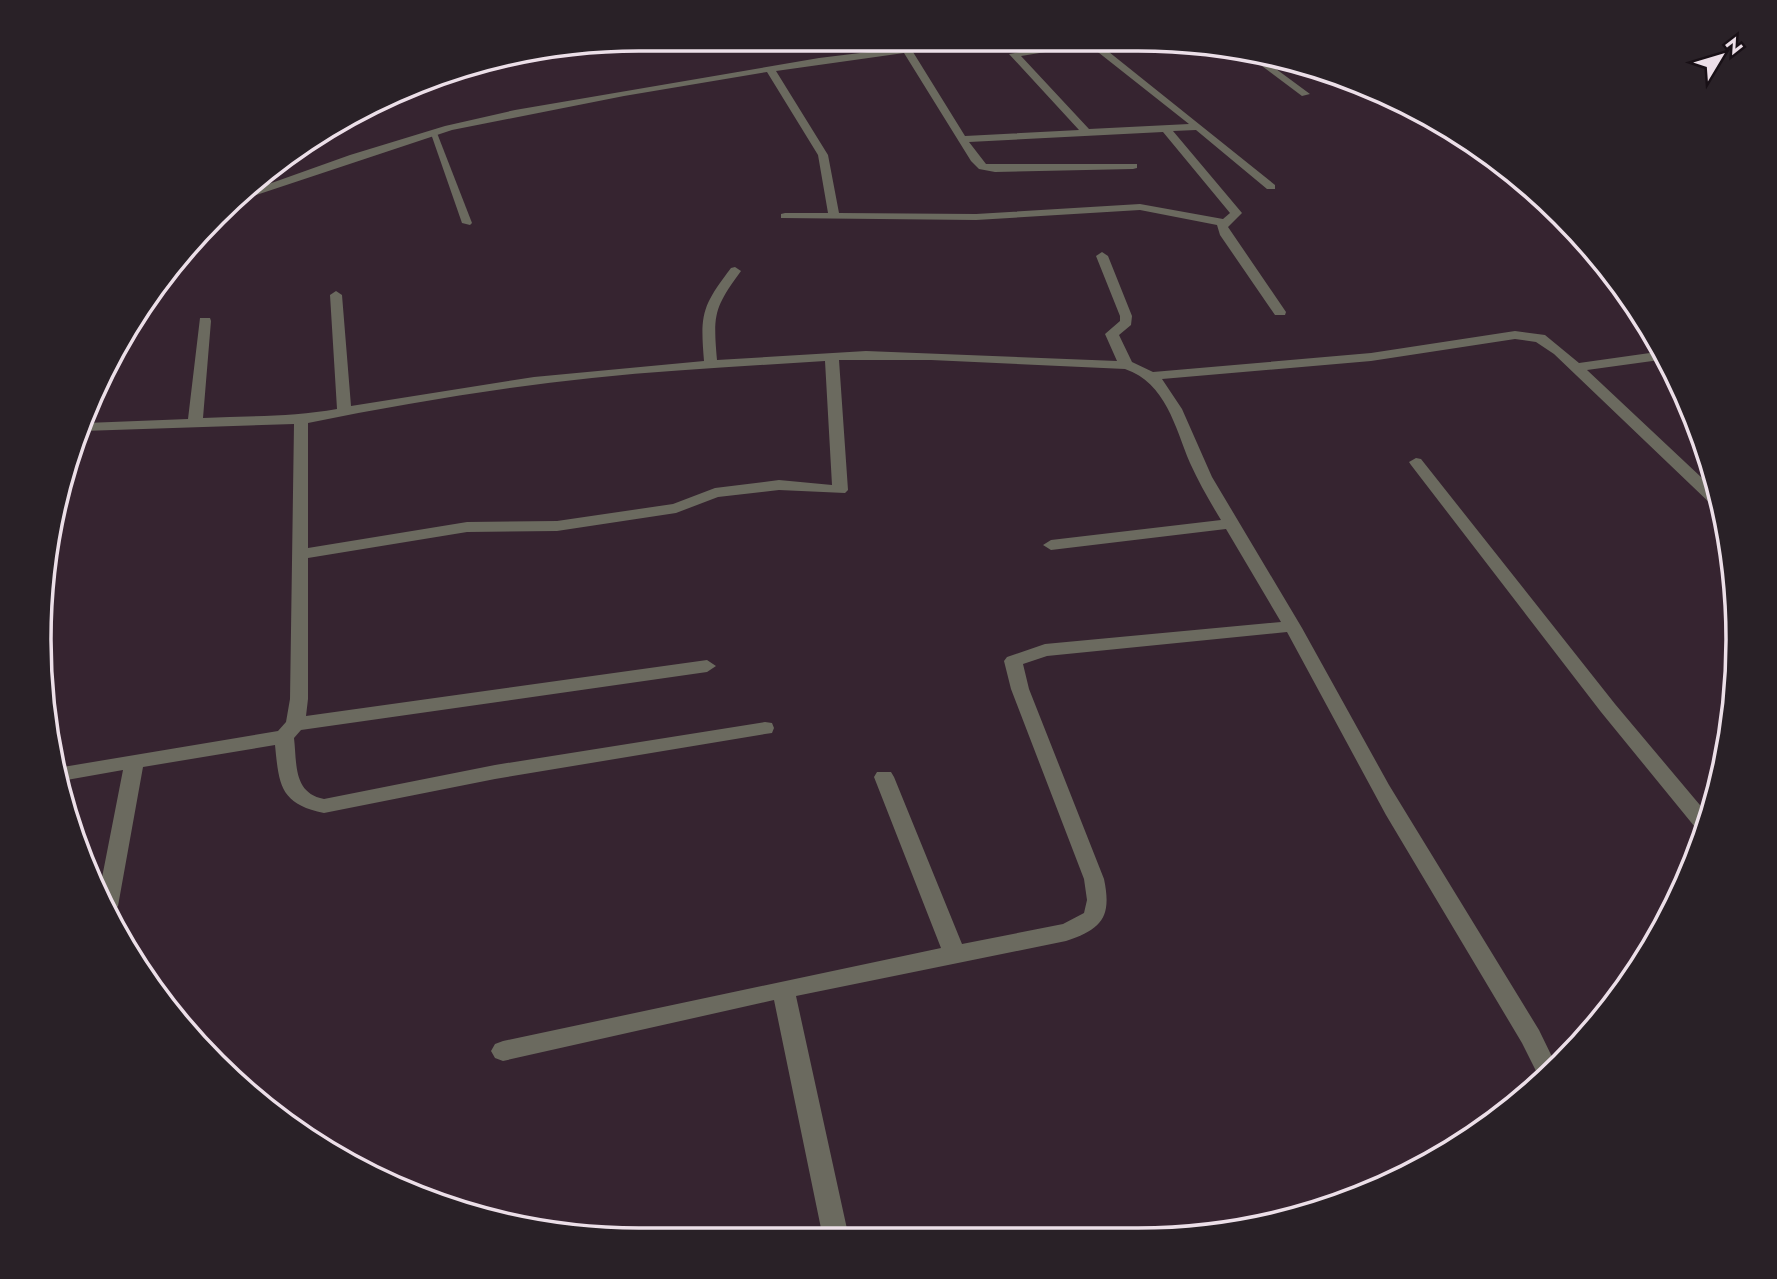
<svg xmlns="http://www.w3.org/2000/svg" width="1777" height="1279" font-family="Jost,sans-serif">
<rect width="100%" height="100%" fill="#362430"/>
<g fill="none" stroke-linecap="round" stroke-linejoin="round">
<path fill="#6b6a5f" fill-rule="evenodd" d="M430 131 437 133 472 223 470 225 462 223Z"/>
<path fill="#6b6a5f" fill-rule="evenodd" d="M896 39H904L910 47 958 39H974L970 42 913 52 965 136 1079 130 1009 54 1083 41 1082 39 1094 40 1275 185V189H1267L1196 130 1173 131 1242 213 1228 227 1286 312 1285 315H1275L1220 235 1217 225 1140 210 976 220 781 218V214L785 213H828L818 155 767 72 624 96 452 130 235 202 246 192 350 155 445 126 515 110 819 58 901 48ZM1089 45 1189 124 1089 129 1021 56ZM904 53 971 161 979 169 995 172 1133 169 1137 168V164H986L969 142 1163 132 1230 213 1223 219 1140 204 976 214 839 213 828 155 776 71Z
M1238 48 1249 49 1310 94 1302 96Z
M1102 252 1108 256 1132 316 1131 325 1119 335 1132 362 1153 372 1371 353 1515 331 1545 335 1579 363 1664 351 1667 359 1587 370 1718 493 1721 508 1714 507 1554 354 1536 342 1515 339 1371 361 1162 379 1182 409 1212 477 1302 628 1389 785 1539 1030 1557 1067 1542 1083 1522 1043 1386 815 1287 632 1047 656 1023 664 1029 689 1104 879C1112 917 1102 929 1066 941L796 996 849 1238H823L774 1000 503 1061 495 1058 491 1051 495 1044 503 1041 941 948 874 777 877 772H891L894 777 962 944 1063 924 1084 913 1087 900 1084 879 1011 689 1004 661 1007 657 1045 644 1281 622 1226 529 1051 550 1043 545 1051 540 1221 520C1210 502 1199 483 1190 463 1175 427 1166 383 1125 369L931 360H839L848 490 845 493 779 490 718 497 676 513 557 531 467 532 308 558V699L306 716 707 660 716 666 707 672 301 730 294 738C297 764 293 793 324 799L495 765 765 722 772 723 774 728 772 733 765 734 495 779 324 813C280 804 279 785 275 745L143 767 118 906 111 913 99 893 123 770 61 781 57 768 278 731 286 722 290 699 294 424 83 431 86 423 188 419 200 318H210L211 321 203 418C248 416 293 417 337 409L330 295 336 291 342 295 351 406 534 377 704 361C700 314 702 306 731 268L735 267 741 271C714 308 713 314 717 360L866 351 1117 361 1105 334 1120 321V316L1096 256ZM825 361 832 485 779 480 715 488 673 504 557 521 467 522 308 548V423C402 404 497 388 592 378 670 370 748 366 825 361Z
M1416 458 1421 459 1615 704 1710 817 1703 834 1699 832 1601 712 1411 465 1409 462Z"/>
</g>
<path d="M0 0H1777V1279H0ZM639 51H1138A588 588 0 0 1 1726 639V640A588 588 0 0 1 1138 1228H639A588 588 0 0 1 51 640V639A588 588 0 0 1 639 51Z" fill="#292127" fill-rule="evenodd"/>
<path fill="none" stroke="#ecdfe8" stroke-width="3.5" d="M639 51H1138A588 588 0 0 1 1726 639V640A588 588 0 0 1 1138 1228H639A588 588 0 0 1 51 640V639A588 588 0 0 1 639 51Z"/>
<g transform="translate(1721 56) rotate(52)" stroke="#181016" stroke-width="5" paint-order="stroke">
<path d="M0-5L12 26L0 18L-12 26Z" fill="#ecdfe8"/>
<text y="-10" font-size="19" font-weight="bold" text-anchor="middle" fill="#ecdfe8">N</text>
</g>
</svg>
